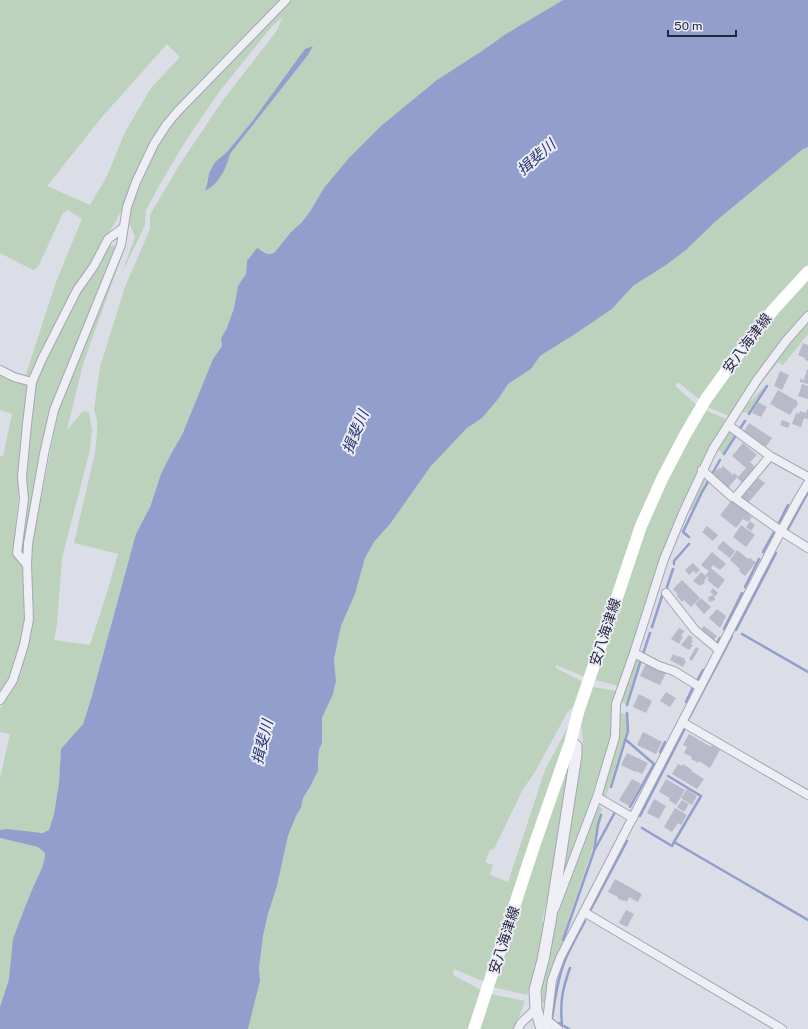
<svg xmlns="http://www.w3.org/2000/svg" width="808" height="1029" font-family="'Public Sans','Noto Sans JP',sans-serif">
<rect width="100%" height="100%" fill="#dbdde7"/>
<path fill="#bcd2bc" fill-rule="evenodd" d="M0 0H281L176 107 124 206 122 210 90 265 32 376 25 377 56 282 82 219 68 210 63 213 38 267 33 270 0 253ZM167 44 180 57 151 88 125 132 107 176 90 205 47 186 102 117Z
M290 0H563L507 34 479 53 311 210 302 222 291 232 275 252C269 257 264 252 258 248L247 261 246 274 238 286 234 308 227 328 221 338 222 346 213 359 182 435 172 452 161 474 122 586 91 699 83 724 61 750 59 783 54 814 49 830C36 837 14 829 0 830V778L10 734 0 732V709L16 682 27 648 32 545 58 412 124 248V250L83 364 67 430 83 411 89 412 92 431 90 450 62 558 57 624 54 640 90 645 108 589 118 554 74 543 95 453 97 431V420L94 410 100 367 125 287 150 229V215L180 164 223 100 276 32 283 17 273 25 219 92 185 142 163 179 146 210 145 225 122 273 135 237 128 220 130 206 156 145 179 112ZM313 46 308 55 230 154C226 168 219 184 205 191L209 173 215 162 227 152Z
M808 147V265L792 281 700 400 678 382 675 386 697 405 585 677 556 665V668L583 682 577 703 567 713 535 772 523 789 494 849 490 850 485 862 493 865 490 875 508 882 545 770 571 721 484 981 480 980 454 969 453 975 481 990 468 1029H248L260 981 259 968 263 936 268 914 277 886 288 836 296 816 301 808 303 798 310 787 318 771V760L319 750 322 743V718L333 694 336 681 334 659 341 626 355 594 365 558 374 542 390 524 431 466 467 428 482 418 499 398 508 384 531 369 540 356 575 334 612 309 633 286 666 265 686 250 716 221 803 149Z
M116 245 51 409 27 524 24 552 22 554 20 553 30 421 36 383 45 360 79 292 108 246Z
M808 279V311L783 339 759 372 729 416 707 407 722 384 776 313Z
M808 320V334L783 365 778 362 754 392 775 360Z
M0 373 28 385 14 544V556L24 569 25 618 21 643 10 680 0 692V456H3L12 414 0 410Z
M766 385 748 413 741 411 745 404 752 400Z
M705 410 726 419 700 467 674 525 619 686 595 680 617 617 646 529 666 483 689 439Z
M731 430 735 433 723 454 718 450 727 432Z
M703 475 707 478 692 510 688 508Z
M635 657 641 659 626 704 621 701Z
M593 687 617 691 612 735 561 889 559 890 583 741 581 723Z
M620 713 626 714 627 730 625 739 606 796 601 794Z
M572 749 548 896 542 921 545 922 540 956 527 995 493 987Z
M597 806 602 808 592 850 562 939C563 945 560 948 557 954 550 969 548 987 544 1004L542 1003V984L549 959 555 922Z
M0 838 38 847 45 853V857L42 868 35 883 11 965 9 979 0 1007Z
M491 994 525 1001 514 1029H479Z"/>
<path fill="#929ecb" d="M563 0H808V147L803 149 716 221 686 250 666 265 633 286 612 309 575 334 540 356 531 369 508 384 499 398 482 418 467 428 431 466 390 524 374 542 365 558 355 594 341 626 334 659 336 681 333 694 322 718V743L319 750 318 760V771L310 787 303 798 301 808 296 816 288 836 277 886 268 914 263 936 259 968 260 981 248 1029H0V1007L9 979 13 939 25 907 35 883 42 868 45 857V853L38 847 0 838V830L7 829 42 833 49 830 54 814 59 783 61 749 83 724 91 699 136 534 150 507 161 474 172 452 182 435 213 359 222 346 221 338 227 328 234 308 238 286 246 274 247 261 256 249 258 248C263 252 269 257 275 252L291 232 302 222 311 210 324 188 349 158 381 126 437 80 479 53 506 34Z
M313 46 308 55 230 154C226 169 219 184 205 191L207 184 209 173 215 162 227 152 254 119 305 49Z"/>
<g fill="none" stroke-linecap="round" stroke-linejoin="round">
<path stroke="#929ecb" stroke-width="2.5" d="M749 414 767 386
M739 430 745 421
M724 454 736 435
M711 476 720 460
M779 523 788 505
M788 529 808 492
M689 537 683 532 702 492 709 480
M763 552 774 532
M674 564V561L689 544
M745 587 759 559
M666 590 673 569
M652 627 663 593
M724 629 742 593
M736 630 776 553
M742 634 808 672
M717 643 720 638
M643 654 650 633
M695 680 697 681 703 670
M686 702 693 687
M627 705 641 660
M689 718 732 636
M626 740 654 764 630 807
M660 752 665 742
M668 776 701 796 674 842
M611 787 628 731 627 713
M640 816 684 730
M642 828 672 846 674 842 808 920
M595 849 615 812 617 813
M590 911 627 841
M563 940 594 851 598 825 601 815
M552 1019C555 1000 557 981 564 963 569 949 578 935 585 921
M559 1023 569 1029
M562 1025C560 1002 562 990 570 968"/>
</g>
<path fill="#b8baca" d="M803 343 808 345V361L805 360V358L798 355Z
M807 369H808V384L800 382V379L804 380Z
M780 371 789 375 782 390 774 386Z
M802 384 808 386V399L798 396Z
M778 390 797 401V402L798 403 795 409 794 408 790 415 770 404Z
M758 402 767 407 761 417 752 413Z
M808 408V419L804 418 801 427 792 424 796 413 799 414 800 411 806 413Z
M782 420 790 423 788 428 780 425Z
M749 423 772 438 765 448 743 433Z
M743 443 757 455 750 462 756 468 743 483 737 478 746 468 732 456Z
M723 466 733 475 734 473 738 476 727 489 720 482 721 481 713 473 719 468 720 469Z
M757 477 765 483 754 496 746 489Z
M745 489 754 496 747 504 739 497Z
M732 500 752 517 748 522 743 519 736 528 720 515Z
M750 521 755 525 751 531 746 527Z
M741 525 755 535 746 547 733 537Z
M707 526 718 535 713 541 702 532Z
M723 541 735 551 730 558 717 548Z
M737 550 748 559 750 558 752 559 751 561 752 560 756 562 745 576 739 571 740 569 730 560Z
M712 552 726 564 720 570 713 565 711 568 725 580 718 589 707 580 709 578 705 575 709 571 701 565Z
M693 563 700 570 696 574 694 571 689 575 685 570Z
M701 572 707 577 704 581 705 582 703 585 702 584 700 586 693 581Z
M682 580 700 598 691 607 684 600 682 602 677 596 678 595 673 589Z
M713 588 718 593 715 596 710 592Z
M714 595 715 600 709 602 708 597Z
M701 598 711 607 704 614 695 604Z
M717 609 726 616 720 628 709 618Z
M704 626 717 636 714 640 701 630Z
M679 628 684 631 681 636 683 637 679 644 671 639Z
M689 635 693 638 691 640 693 641 691 644 693 645 689 650 681 645Z
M696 647 699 649 692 661 689 659Z
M673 654 678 657 679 656 685 659 684 660 686 661 683 667 670 660Z
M646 663 666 673 660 685 640 676Z
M666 692 676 698 670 707 660 701Z
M639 694 652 701 646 713 633 707Z
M643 732 662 742 656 754 637 745Z
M689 734 711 747 712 745 720 750 710 768 699 761 698 763 691 759 692 757 684 753 687 747 683 745Z
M627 753 648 763 642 774 636 771V772L621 765Z
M678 764 682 766 683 764 692 770 691 771 704 779 697 789 672 774Z
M632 779 641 784 629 806 619 800Z
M666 779 685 790 676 805 669 800 670 798 659 792Z
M687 789 697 796 692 805 681 798Z
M654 799 666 806 659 819 647 813Z
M682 800 689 804 684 812 677 807Z
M675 808 687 815 681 825 678 823 672 832 664 827Z
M615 879 642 894 638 902 629 897 627 902 624 900 623 901 617 898 618 897 608 892Z
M626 910 634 914 627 927 619 923Z"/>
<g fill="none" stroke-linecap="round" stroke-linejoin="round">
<defs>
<path id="minor" d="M0 370 14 377 32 382
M728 425 770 456 808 477
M702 470 732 497 735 498 781 531 808 548
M735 498 770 456
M27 565 17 553 24 499 22 477 27 424 32 382 42 359 77 290 94 266 108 239 123 228
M666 593 695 630 719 650
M634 653 659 666 674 671 700 687
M0 700 13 680 24 645 29 619 27 565 28 544 44 454 54 410 121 245 127 207 136 182 154 144 167 124 178 111 286 0
M682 722 808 795
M597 797 633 818
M555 908 597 797 615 737 616 704 634 653 664 559 683 513 713 449 757 380 786 341 808 316
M584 912 782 1029
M548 1021 558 1029
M518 1029 521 1023 536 1009
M547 1029 548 1013 552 980 560 958 781 531 799 498 808 483"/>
<path id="tertiary" d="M542 1029 536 1009 535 990 543 960 550 922 576 755V746L570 743"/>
</defs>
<use href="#minor" stroke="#a4a6b4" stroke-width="10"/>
<use href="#tertiary" stroke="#a4a6b4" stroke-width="13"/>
<use href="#minor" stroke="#eeeff5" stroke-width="8"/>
<use href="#tertiary" stroke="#eeeff5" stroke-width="11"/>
<path stroke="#fff" stroke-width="12" d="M474 1029 535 843 570 743 579 709 611 615 641 526 662 479 685 435 706 399 742 349 774 309 808 272"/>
</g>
<g text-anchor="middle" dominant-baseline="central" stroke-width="4" stroke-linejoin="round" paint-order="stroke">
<g font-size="14" fill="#24263e" stroke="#ebecf5">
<text transform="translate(747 343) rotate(-53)">安八海津線</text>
<text transform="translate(605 632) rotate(-72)">安八海津線</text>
<text transform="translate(504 940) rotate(-72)">安八海津線</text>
</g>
<g font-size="15" font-style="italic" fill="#2b3775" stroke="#ebecf5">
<text transform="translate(536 157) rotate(-41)">揖斐川</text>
<text transform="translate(355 432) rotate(-68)">揖斐川</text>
<text transform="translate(262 742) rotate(-76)">揖斐川</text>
</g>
</g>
<path d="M668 30v6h68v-6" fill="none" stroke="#24263e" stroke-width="2"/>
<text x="674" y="30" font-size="12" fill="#24263e" stroke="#ebecf5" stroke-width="3" paint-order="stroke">50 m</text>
</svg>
